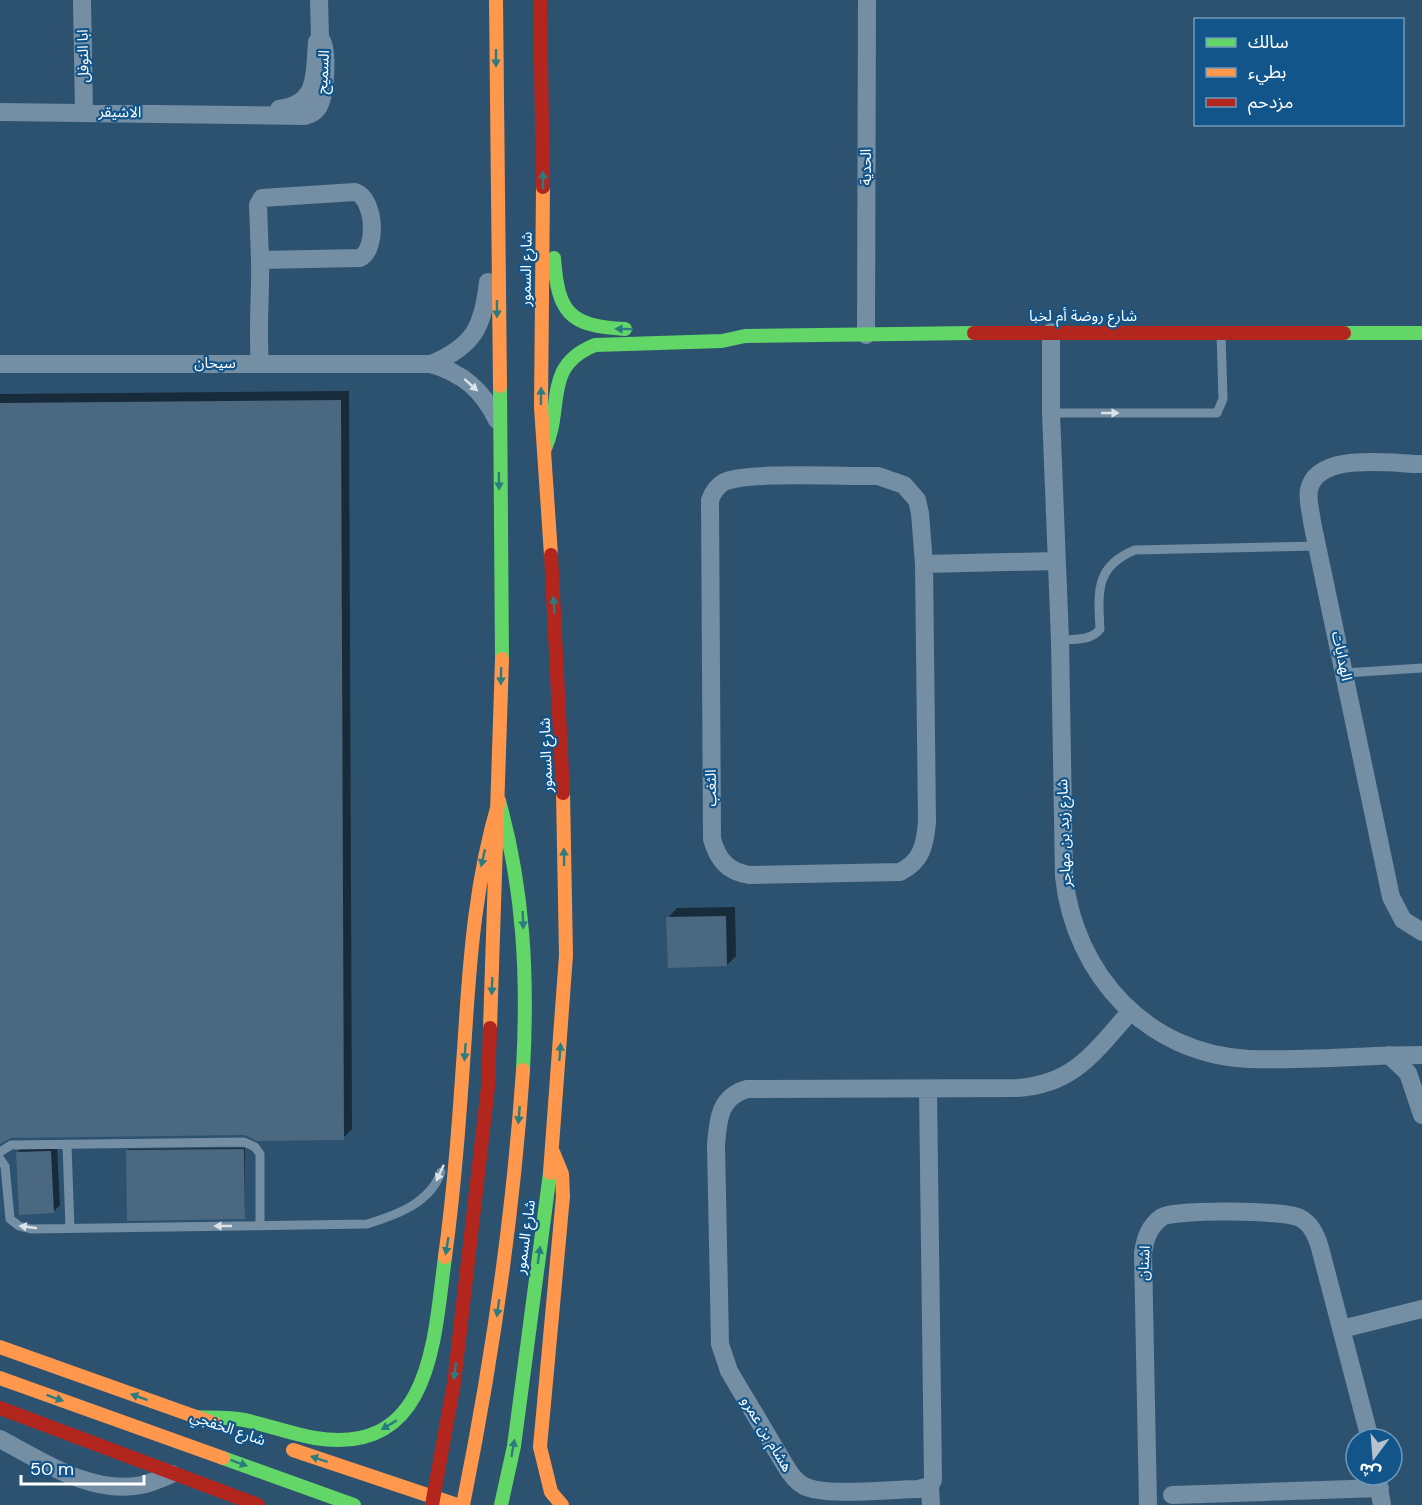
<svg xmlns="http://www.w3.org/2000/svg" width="1422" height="1505" font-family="'DM Sans','Noto Sans Arabic',sans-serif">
<rect width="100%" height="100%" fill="#2d526f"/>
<path fill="#0007" d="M349 391 352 1129 343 1138 244 1134 11 1137 0 1142V394Z
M735 907 736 956 727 965 668 918 677 908Z
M57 1145 60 1205 53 1212 18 1152 24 1146Z
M245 1148V1218L127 1151 129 1149Z"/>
<path fill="#4a6880" d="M341 400 344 1140 257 1141 244 1135 11 1138 0 1144V403Z
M726 916 727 966 668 968 666 917Z
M244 1149 245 1219 127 1221 126 1150Z
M51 1151 54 1213 19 1215 16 1152Z"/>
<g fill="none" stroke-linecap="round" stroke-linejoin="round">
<path stroke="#748ea4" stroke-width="9" d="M1051 413H1217L1223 399 1221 333
M1060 640C1073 639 1092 641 1100 629 1098 592 1095 566 1135 550L1319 546
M1345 673 1422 668
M67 1145 70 1228
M0 1152 11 1145 244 1142 255 1147 260 1154V1226
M0 1159 5 1166 10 1219 19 1226 31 1229 367 1224C397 1215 430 1203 441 1172"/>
<path stroke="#748ea4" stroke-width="18" d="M82 0 84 112
M279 109C319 104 314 75 317 42L320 38 319 0
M0 112 305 116C310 114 314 113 317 109 326 98 329 47 320 38
M355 192C375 198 378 249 360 258L260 260 258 205 262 198Z
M260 260C261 295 257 328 260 363
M1051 332V413L1060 640 1064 877C1075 975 1147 1054 1249 1059 1306 1061 1365 1055 1422 1055
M866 335 867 0
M0 364H431C463 373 483 391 497 420
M431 364C474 346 483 327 488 282
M1422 464C1392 464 1317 451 1309 490 1307 500 1311 512 1312 522L1391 897 1403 920 1422 932
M878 476 904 485 917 500 920 513 924 564 927 822C925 845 922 861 900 872L749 875C727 871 718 860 712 839L710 500C713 492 717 486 724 482 747 471 847 477 878 476Z
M924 564 1056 561
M1389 1055 1408 1073 1422 1115
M928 1089 933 1480 930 1486 918 1489C891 1489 826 1497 804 1486 795 1481 790 1474 785 1465L729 1371 720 1344 716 1145C718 1120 719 1097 747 1089L1018 1088C1075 1084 1095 1051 1131 1011
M1342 1329 1422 1309
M0 1439C42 1461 91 1495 141 1485 151 1483 162 1478 172 1474
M1377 1475 1382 1505
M930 1486 931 1505
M1172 1495 1380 1488
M1148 1505 1143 1253C1145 1239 1149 1226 1162 1217 1176 1209 1285 1210 1300 1218 1312 1224 1317 1237 1320 1248L1370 1439"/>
<path stroke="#63d668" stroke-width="14" d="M554 258C558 313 569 326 625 329
M1344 333H1422
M500 386 502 659
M544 451C565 407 541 367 595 345L722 341 745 336 974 333
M499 801C524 890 528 978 523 1070
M194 1417C211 1418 228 1417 244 1420 268 1425 291 1434 315 1438 432 1457 434 1339 445 1257
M223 1458 354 1505
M501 1505 514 1446 550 1173"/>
<path stroke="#ff974d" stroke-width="14" d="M496 0 500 386
M543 187 541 407 551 555
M490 1028 502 659
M553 1152 562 1174 563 1196 540 1447 551 1492 562 1505
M550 1173 566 955 563 793
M445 1257C455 1183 460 1109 465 1035 470 955 476 878 499 801
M0 1347 216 1424
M0 1378 223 1458
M293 1450 457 1505
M463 1505C492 1361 513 1217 523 1070"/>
<path stroke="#b3261e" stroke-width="14" d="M540 0 543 187
M974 333H1344
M551 555 563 793
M0 1408 258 1505
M432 1505 454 1383 488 1087 490 1028"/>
</g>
<defs><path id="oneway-solid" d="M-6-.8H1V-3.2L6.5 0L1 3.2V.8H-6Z" transform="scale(1.5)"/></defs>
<g fill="#2a7c80">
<use href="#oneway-solid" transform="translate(496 58) rotate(90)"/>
<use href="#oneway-solid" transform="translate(543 180) rotate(-91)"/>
<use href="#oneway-solid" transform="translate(497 309) rotate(90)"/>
<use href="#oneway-solid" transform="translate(624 329) rotate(-179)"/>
<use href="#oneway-solid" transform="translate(541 396) rotate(-89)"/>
<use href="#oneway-solid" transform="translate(499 481) rotate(89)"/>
<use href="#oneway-solid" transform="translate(554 605) rotate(-94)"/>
<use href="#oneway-solid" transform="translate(501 676) rotate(91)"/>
<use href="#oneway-solid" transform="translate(564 857) rotate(-91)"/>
<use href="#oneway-solid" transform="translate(483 858) rotate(103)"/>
<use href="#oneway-solid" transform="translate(523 920) rotate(88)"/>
<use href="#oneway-solid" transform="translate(492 986) rotate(92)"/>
<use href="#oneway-solid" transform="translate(465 1052) rotate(94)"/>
<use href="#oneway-solid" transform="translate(560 1052) rotate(-86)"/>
<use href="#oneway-solid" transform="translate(519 1115) rotate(95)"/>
<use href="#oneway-solid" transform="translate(447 1246) rotate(99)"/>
<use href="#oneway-solid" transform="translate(539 1255) rotate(-82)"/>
<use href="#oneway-solid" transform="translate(498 1308) rotate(98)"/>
<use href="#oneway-solid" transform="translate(455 1371) rotate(97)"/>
<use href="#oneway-solid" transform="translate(139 1397) rotate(-160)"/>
<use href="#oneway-solid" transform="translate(55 1398) rotate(20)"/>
<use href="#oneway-solid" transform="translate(389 1425) rotate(149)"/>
<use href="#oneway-solid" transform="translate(513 1448) rotate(-80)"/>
<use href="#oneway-solid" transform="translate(319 1459) rotate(-162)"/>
<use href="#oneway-solid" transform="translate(239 1463) rotate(20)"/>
</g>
<g fill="#dce3e8">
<use href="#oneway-solid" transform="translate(471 385) rotate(42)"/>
<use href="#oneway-solid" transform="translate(1110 413)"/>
<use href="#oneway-solid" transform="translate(440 1173) rotate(115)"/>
<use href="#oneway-solid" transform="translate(223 1226) rotate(180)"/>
<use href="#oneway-solid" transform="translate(28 1227) rotate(-172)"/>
</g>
<g text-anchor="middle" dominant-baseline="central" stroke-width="4.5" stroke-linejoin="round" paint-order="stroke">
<g font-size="15" fill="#fff" stroke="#11558b">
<text transform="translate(83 56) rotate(-91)">ابا النوفل</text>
<text transform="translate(323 72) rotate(-87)">السميح</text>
<text transform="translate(120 112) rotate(1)">الاشيقر</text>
<text transform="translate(866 167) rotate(-90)">الحدية</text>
<text transform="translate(526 269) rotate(-89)">شارع السمور</text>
<text x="1083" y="316">شارع روضة أم لخبا</text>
<text x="215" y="363">سيحان</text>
<text transform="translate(1342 656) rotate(78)">الهدايات</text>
<text transform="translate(546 755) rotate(-92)">شارع السمور</text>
<text transform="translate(711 788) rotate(-91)">الثغب</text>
<text transform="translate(1064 833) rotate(-92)">شارع زيد بن مهاجر</text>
<text transform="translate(525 1237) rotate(-82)">شارع السمور</text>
<text transform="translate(1144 1263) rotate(-87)">اشنان</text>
<text transform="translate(228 1428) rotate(19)">شارع الخفجي</text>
<text transform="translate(767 1434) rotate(59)">هشام بن عمرو</text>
</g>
</g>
<rect x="1194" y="18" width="210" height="108" fill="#11558b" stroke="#7099b9" stroke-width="1.5"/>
<rect x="1206" y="38" width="30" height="9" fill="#63d668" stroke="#7099b9" stroke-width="1.5"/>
<text x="1248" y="48" font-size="18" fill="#ffffff">سالك</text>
<rect x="1206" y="68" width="30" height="9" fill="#ff974d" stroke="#7099b9" stroke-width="1.5"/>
<text x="1248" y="78" font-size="18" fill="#ffffff">بطيء</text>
<rect x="1206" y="98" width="30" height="9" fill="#b3261e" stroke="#7099b9" stroke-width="1.5"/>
<text x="1248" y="108" font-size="18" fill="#ffffff">مزدحم</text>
<g transform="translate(1374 1457) rotate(196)"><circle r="28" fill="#11558b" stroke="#7099b9" stroke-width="1.5"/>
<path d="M0-4.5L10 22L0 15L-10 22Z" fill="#b6c2cd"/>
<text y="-9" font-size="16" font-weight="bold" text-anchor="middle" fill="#ffffff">ش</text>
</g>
<path d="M21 1475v9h123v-9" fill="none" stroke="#ffffff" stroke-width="3"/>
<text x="30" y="1475" font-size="18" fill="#ffffff" stroke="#11558b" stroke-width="4.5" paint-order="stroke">50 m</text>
</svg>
